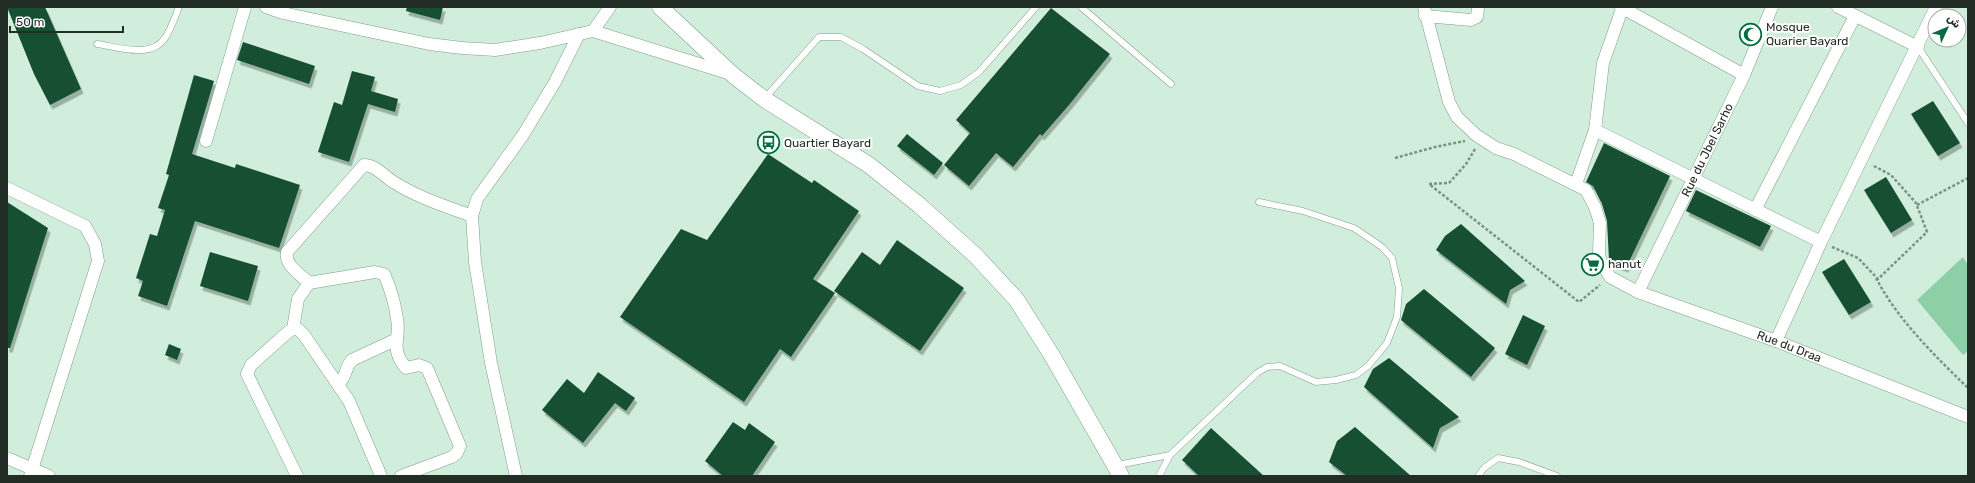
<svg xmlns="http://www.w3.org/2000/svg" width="1975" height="483" font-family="Rubik,'Noto Naskh Arabic',sans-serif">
<defs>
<filter id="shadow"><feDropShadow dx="2.5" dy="4.5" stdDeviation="0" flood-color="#0004"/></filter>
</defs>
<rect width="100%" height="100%" fill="#d1eedc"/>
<path fill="#8dd0a8" d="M1963 257 1968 265V351L1963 355 1917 300Z"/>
<path fill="#154f33" filter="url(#shadow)" d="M7 7H45L81 89 50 105 34 74Z
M407 7H443L440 20 406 11Z
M1051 8 1110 54 1069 105 1042 136 1040 134 1013 167 996 153 969 186 944 165 970 133 956 120Z
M243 42 315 66 309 84 237 60Z
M352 71 375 77 371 91 398 99 395 112 368 104 349 162 318 152 334 102 342 105Z
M194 75 214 81 192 154 235 168 236 164 300 185 279 248 195 221 167 306 138 296 143 281 136 278 150 234 157 236 165 210 158 208 169 175 166 174Z
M1933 101 1960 143 1938 156 1911 114Z
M907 134 943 163 934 175 897 146Z
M1604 143 1670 176 1626 268 1610 263 1609 260 1607 221 1602 204 1593 186 1586 182Z
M768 154 812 183 814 180 859 211 813 279 835 293 791 357 780 349 744 402 620 317 681 229 707 240Z
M1886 177 1912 220 1891 233 1864 190Z
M1696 190 1771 226 1760 247 1686 211Z
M7 202 48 228 10 348H7Z
M1461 224 1525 281 1510 290 1506 304 1436 250 1445 236Z
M897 240 964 288 920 351 834 291 862 252 880 265Z
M210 252 258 266 248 301 200 286Z
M1844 259 1871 302 1849 315 1822 272Z
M1424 289 1495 348 1471 377 1401 320 1406 304Z
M1523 315 1545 326 1527 365 1505 354Z
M169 344 181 349 177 360 165 355Z
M1389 358 1459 417 1440 428 1433 448 1364 387 1373 369Z
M598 372 635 398 626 411 615 403 583 443 542 410 567 379 584 393Z
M733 422 745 430 749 423 775 442 752 476H723L705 461Z
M1355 427 1411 476H1347L1329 462 1337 441Z
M1211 428 1264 476H1199L1182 460Z"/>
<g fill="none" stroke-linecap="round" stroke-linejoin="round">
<defs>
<path id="service" d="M1081 7 1171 84
M97 44C118 47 151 59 165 38 171 29 175 17 179 7
M1918 47 1968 123
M765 98 819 37H841L863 49 918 86 940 91 961 85 979 72 1036 7
M1117 465 1170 455
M1159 476 1170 455 1257 373 1267 367 1280 366 1316 382 1336 380 1356 375 1368 366 1387 343 1397 317 1399 288 1392 258 1382 247 1354 228 1303 211 1259 202
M1478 476 1484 468 1498 458 1519 462 1557 476"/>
<g id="minor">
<path d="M266 7 283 13 429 44 462 48 495 50 540 43 593 31 731 74"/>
<path id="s1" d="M1424 7 1449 102 1457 117 1476 135 1496 148 1514 154 1586 190 1595 207 1600 223 1599 254 1601 262 1610 277 1638 292 1776 341 1968 417"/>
<path d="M1621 7 1744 75"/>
<path d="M1838 7 1918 47"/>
<path d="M1425 16 1471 20 1477 17 1478 7"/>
<path d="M593 31 610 7"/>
<path d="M1595 130 1821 242"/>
<path d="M206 141 245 7"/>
<path d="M1576 184 1595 130 1603 63 1622 9"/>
<path d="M7 188 85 226 95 244 98 261 30 476"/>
<path d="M1755 210 1855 16"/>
<path id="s2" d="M1638 292 1744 75 1772 7"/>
<path d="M293 329 298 299 309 283"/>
<path d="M1776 341 1821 242 1936 7"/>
<path d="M338 384C348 376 344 368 352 360L395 340"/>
<path d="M7 458 49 476"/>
<path d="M297 476 247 374 251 365 288 332 293 329H298L304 335 349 401 381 476"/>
<path d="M401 476 452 457 457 453 460 446 427 368 419 365 406 368C389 348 401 339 397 319 395 304 390 287 384 274L375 272 309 283C301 275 284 265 287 252L364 165C375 165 383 175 392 181 416 197 445 206 472 216"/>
<path d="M516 476 491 363 475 262 472 216 477 199 523 135 555 82 579 34"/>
</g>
<path id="secondary" d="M660 7 733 75 764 99 869 165 919 205 975 255 1016 299 1051 354 1121 476"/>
</defs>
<use href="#service" stroke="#829d8c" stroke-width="7"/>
<use href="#minor" stroke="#829d8c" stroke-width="13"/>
<use href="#secondary" stroke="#829d8c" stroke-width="17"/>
<path stroke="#7d9285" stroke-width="2.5" stroke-dasharray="3 2" stroke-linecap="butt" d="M1475 149 1466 164 1449 183 1429 184 1579 302 1600 285
M1395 158 1435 147 1465 141
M1917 205 1968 178
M1832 247 1858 258 1878 279 1927 232 1916 203 1891 175 1872 165
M1876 278C1898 320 1934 355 1968 388"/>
<use href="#service" stroke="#fff" stroke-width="6"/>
<use href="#minor" stroke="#fff" stroke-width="12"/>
<use href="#secondary" stroke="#fff" stroke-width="16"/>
</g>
<defs>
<symbol id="mosque-ring" viewBox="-11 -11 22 22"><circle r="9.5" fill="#fff" stroke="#046b42" stroke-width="1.5"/><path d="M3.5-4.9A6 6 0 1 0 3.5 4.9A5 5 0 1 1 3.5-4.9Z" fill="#046b42"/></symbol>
<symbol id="bus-ring" viewBox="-11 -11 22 22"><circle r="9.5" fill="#fff" stroke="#046b42" stroke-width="1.5"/><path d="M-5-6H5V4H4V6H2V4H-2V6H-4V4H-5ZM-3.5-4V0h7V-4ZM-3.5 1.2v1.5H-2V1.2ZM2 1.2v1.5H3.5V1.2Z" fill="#046b42"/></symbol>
<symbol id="supermarket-ring" viewBox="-11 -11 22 22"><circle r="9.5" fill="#fff" stroke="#046b42" stroke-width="1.5"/><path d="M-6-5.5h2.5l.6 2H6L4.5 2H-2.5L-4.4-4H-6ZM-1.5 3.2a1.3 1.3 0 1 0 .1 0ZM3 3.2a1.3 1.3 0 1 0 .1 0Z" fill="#046b42"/></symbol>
</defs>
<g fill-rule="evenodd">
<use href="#mosque-ring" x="1738" y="22" width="25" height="25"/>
<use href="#bus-ring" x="756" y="130" width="25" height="25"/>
<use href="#supermarket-ring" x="1580" y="252" width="25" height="25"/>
</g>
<g text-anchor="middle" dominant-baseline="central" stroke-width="4" stroke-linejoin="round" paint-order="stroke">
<g font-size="12" fill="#222d26" stroke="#fff" text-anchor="start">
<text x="1766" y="27">Mosque<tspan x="1766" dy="14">Quarier Bayard</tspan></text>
<text x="784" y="143">Quartier Bayard</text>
<text x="1608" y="264">hanut</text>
</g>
<g font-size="12" fill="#222d26" stroke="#fff">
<text stroke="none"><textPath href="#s2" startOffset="158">Rue du Jbel Sarho</textPath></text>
<text stroke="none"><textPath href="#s1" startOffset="550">Rue du Draa</textPath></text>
</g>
</g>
<rect width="1975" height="483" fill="none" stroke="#222d26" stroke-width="16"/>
<g transform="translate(1947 28) rotate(46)"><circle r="19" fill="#ffffff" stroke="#a7aba8"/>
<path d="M0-3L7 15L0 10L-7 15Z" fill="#046b42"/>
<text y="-6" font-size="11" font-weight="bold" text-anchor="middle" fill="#222d26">ش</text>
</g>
<path d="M10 26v6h113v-6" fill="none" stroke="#222d26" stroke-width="2"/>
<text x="16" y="26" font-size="12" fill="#222d26" stroke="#ffffff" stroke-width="3" paint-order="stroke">50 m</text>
</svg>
